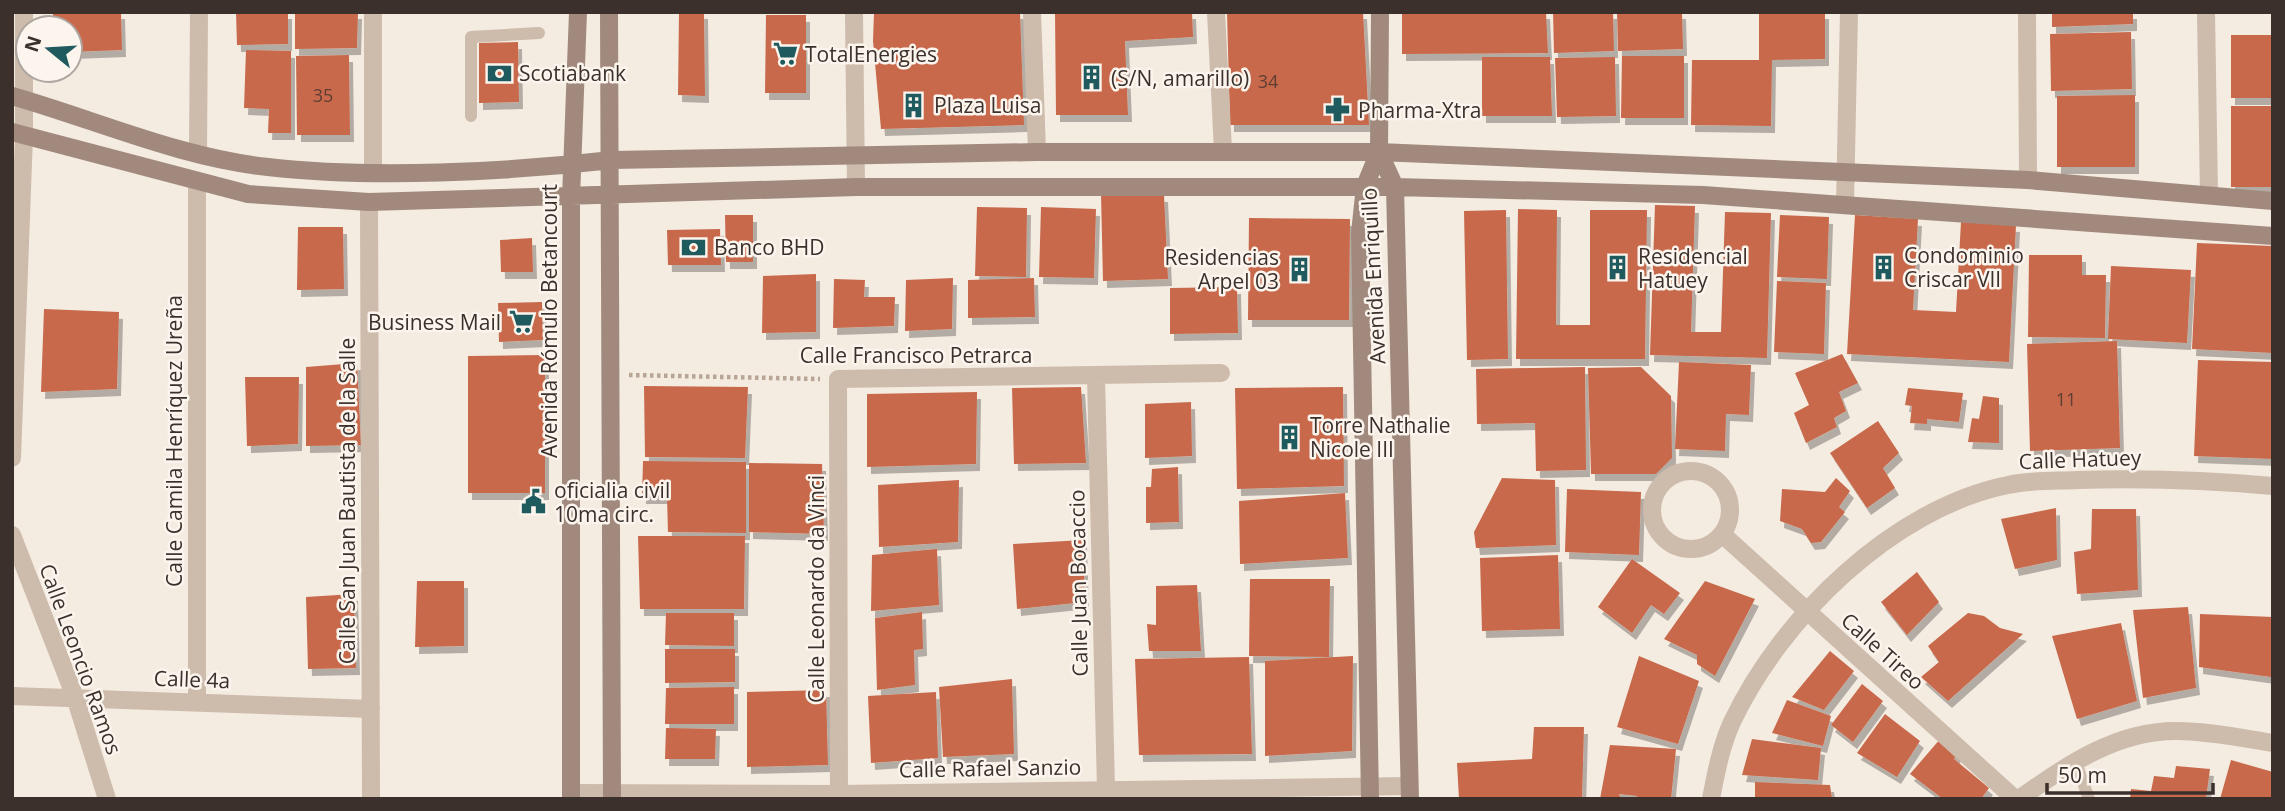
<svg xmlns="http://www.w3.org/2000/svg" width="2285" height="811" font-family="'Open Sans',sans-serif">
<defs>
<filter id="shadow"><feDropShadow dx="4" dy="7" stdDeviation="0" flood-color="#0004"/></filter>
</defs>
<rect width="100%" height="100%" fill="#f4ebe1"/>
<path fill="#c8694b" filter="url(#shadow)" d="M53 12H121L122 50 70 52V28H53Z
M236 12H288V44L237 45Z
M295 12H358L357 48 295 49Z
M679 12H704L705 96 678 95Z
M874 12H1020L1024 125 881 129 873 41Z
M1055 12H1192L1193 37 1125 41 1128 115H1056Z
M1227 12H1363L1369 125H1230Z
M1402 12H1546L1548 53 1402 54Z
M1553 12H1613L1614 51 1554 53Z
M1617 12H1682L1683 49 1618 51Z
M1759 12H1825V59L1772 60 1771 126 1691 125 1692 60H1759Z
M2052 12H2133V24L2052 27Z
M766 15H806V93H765Z
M2131 32 2132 89 2051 91 2050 34Z
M2231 35H2273V98H2231Z
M518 42 519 102 479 103V43Z
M246 50 291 51V133H268L269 109 244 108Z
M349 55 350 135H297L296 56Z
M1622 56H1684V118H1621Z
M1482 57H1550L1552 116H1482Z
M1615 57 1616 116 1557 117 1555 58Z
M2135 95V167H2057V96Z
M2231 106H2273V187H2231Z
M1101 194 1164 195 1168 279 1103 281Z
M1655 205 1695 206 1691 332H1721L1725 212 1771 213 1767 358 1650 355Z
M977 207 1027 208 1026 277 975 276Z
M1041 207 1096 209 1094 278 1039 277Z
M1518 209 1557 210 1556 325H1590V210H1647L1645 359H1516Z
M1506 210 1508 359 1467 360 1464 211Z
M725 215H753V262H726Z
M1780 215 1829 217 1827 279 1777 277Z
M1855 215 1918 219 1913 310 1956 312 1961 222 2016 225 2009 362 1847 354Z
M1249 218 1350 219 1349 320H1248Z
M298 227H343L344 289 297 290Z
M720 229 721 265H668L667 230Z
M532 238 533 272H501L500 240Z
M2197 243 2273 246V353L2192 349Z
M2029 255H2082V275H2106L2105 338 2028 337Z
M2111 266 2191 270 2187 343 2108 339Z
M816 274V332L762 333 763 276Z
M953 278 952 329 905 331 906 280Z
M1034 278 1035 317 968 318V280Z
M834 279 865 280 864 297H895L894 326 833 328Z
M1777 281 1826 283 1824 354 1774 352Z
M1237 287 1238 333 1170 334V288Z
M542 302 543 340 499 342 498 303Z
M44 309 119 312 117 389 41 392Z
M2117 341 2120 448 2030 451 2027 344Z
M1842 354 1858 383 1839 392 1846 411 1834 418 1837 427 1806 443 1794 413 1809 405 1795 373Z
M545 355V493H468V356Z
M2198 360 2273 362V459L2194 456Z
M1679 362 1751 365 1749 415 1726 414 1725 451 1675 449Z
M357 363 361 445 306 446V367Z
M1585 367 1586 470 1536 471 1535 423 1477 424 1476 369Z
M1641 367 1671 396 1672 458 1656 474H1591L1588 368Z
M245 377H299L298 444 247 446Z
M644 386 748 387 745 458 645 457Z
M1081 387 1086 463 1014 464 1012 388Z
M1343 387 1344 486 1237 489 1235 388Z
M1908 388 1963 393 1959 422 1927 419V424L1910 423 1912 406 1905 405Z
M977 392 976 464 867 467V394Z
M1983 396 1999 398V443L1968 442 1972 418 1979 419Z
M1191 402 1192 456 1145 458V404Z
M1878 421 1899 453 1883 468 1895 488 1867 508 1830 453Z
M643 461 746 462V533L668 532 667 497H642Z
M749 463 822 464 824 534 749 532Z
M1178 467 1179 522 1146 523V487H1151L1152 469Z
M1502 478 1555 480 1556 545 1476 548 1474 532Z
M1836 478 1850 491 1839 507 1845 512 1821 542 1811 543 1802 529 1780 521 1782 489 1825 492Z
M959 480 958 542 879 547 878 485Z
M1567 489 1641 492 1639 555 1565 552Z
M1345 493 1348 558 1240 564 1239 501Z
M2056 508 2057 560 2015 569 2001 519Z
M2092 509H2136L2138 590 2077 594 2074 552 2091 549Z
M638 536H745L744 609H640Z
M1083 540 1085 602 1017 609 1013 544Z
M937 549 939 605 871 611 872 555Z
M1558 555 1560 629 1482 631 1480 558Z
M1632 559 1680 593 1664 614 1651 605 1632 633 1598 607Z
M1917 572 1939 602 1907 635 1881 602Z
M1250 579H1330L1329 657 1249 656Z
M417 581H464V646L415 647Z
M1705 581 1755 599 1715 676 1697 664V655L1664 639Z
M1197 585 1201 651H1149L1147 624 1156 625V586Z
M354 594 356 668 308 669 306 597Z
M2188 607 2196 688 2143 698 2133 610Z
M922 612 923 649 914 650 915 685 877 690 875 618Z
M666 613H734V646L665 645Z
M1968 613 1984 616 2000 628 2023 634 1948 701 1921 677 1939 662 1928 646Z
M2200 614 2273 617 2271 677 2199 667Z
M2121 623 2137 701 2077 719 2052 636Z
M665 649H735V682L665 683Z
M1830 651 1854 671 1824 710 1792 697Z
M1353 656 1352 751 1265 756V661Z
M1639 656 1699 681 1678 744 1617 727Z
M1249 657 1252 754 1139 755 1135 659Z
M1012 679 1014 754 943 757 939 687Z
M1862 684 1883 701 1853 742 1831 725Z
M734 687V724H665L666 688Z
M826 690 828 765 747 767V692Z
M936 692 938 758 871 763 868 696Z
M1787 700 1831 716 1823 746 1772 733Z
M1885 714 1920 741 1897 777 1857 753Z
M1534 727H1584L1582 799H1459L1457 763 1532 759Z
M666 728 716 729 715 759H665Z
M1941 738 1958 753 1954 759 1989 788 1981 799H1943L1910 774Z
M1752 739 1821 748 1818 780 1742 775Z
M1610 745 1676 749 1671 799H1637V796L1619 794 1621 799H1600Z
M2231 760 2273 772V799H2220Z
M2176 766 2210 769 2206 799H2130L2131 789 2151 791 2154 776 2174 778Z
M1755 782 1830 785 1832 799H1755Z"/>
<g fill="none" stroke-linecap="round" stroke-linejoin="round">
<path stroke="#b9a596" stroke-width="4.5" stroke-dasharray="3.5 3.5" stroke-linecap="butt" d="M629 375 820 379"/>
<path stroke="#cdbbac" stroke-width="12" d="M471 116V37L539 33
M2075 760 2089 799"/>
<path stroke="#cdbbac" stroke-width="18" d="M854 12 856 187
M1032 12 1037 152
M1216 12 1223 151
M2027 12 2028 180
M2206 12 2209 195
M198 153 199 12
M373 172V12
M369 202 371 799
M1845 204 1849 12
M1096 377 1106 789
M12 458 24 136V12
M1652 510a39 39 0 1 1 78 0a39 39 0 1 1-78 0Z
M1722 534 2015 799
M12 535 75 697 107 799
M12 696 371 709
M197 702V181
M571 793 839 794 1409 786
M839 799 838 379 1221 373
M1711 799C1716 773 1721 746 1732 722 1781 618 1893 508 2008 485 2030 480 2055 481 2077 480 2142 478 2208 480 2273 486
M2019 799C2066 766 2115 731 2176 731 2208 731 2241 738 2273 743"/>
<path stroke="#a18a7d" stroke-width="18" d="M609 12 612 799
M12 96C96 120 181 158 268 167 373 179 506 172 612 160L1037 152H1379L2028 180 2273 201
M12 132 248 194 369 202 856 187H1395L1703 195 2273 236
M1379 152 1395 187 1410 799
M571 799V198L578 12
M1370 799 1360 233 1365 186 1379 152 1380 12"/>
</g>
<defs>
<symbol id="supermarket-bare" viewBox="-9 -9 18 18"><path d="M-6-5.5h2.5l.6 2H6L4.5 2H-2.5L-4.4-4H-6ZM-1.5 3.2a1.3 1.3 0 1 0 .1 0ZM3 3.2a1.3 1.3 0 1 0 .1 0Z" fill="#1f5a5e" stroke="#fbf5ee" stroke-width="2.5" paint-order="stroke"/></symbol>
<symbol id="bank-bare" viewBox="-9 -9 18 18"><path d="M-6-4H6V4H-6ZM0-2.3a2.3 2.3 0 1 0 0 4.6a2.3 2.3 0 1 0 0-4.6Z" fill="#1f5a5e" stroke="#fbf5ee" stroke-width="2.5" paint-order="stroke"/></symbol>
<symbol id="building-bare" viewBox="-9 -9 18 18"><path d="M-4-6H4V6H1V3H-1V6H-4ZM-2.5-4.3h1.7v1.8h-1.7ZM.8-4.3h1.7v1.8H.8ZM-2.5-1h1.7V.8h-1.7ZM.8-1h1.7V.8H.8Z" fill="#1f5a5e" stroke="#fbf5ee" stroke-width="2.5" paint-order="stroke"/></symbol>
<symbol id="pharmacy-bare" viewBox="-9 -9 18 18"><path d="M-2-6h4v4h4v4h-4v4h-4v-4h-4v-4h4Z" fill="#1f5a5e" stroke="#fbf5ee" stroke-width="2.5" paint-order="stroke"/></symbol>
<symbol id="civic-bare" viewBox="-9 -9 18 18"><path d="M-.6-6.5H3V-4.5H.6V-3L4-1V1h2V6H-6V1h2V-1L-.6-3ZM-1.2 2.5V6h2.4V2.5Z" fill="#1f5a5e" stroke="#fbf5ee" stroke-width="2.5" paint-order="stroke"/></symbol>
</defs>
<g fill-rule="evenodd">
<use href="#supermarket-bare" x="768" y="36" width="35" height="35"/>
<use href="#bank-bare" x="482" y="56" width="35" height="35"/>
<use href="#building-bare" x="1074" y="60" width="35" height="35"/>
<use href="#building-bare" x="896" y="88" width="35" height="35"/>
<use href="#pharmacy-bare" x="1320" y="92" width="35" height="35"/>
<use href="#bank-bare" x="676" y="230" width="35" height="35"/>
<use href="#building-bare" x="1866" y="250" width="35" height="35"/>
<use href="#building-bare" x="1600" y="250" width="35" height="35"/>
<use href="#building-bare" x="1282" y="252" width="35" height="35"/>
<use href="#supermarket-bare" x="504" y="304" width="35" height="35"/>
<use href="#building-bare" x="1272" y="420" width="35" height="35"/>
<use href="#civic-bare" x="516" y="484" width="35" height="35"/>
</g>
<g text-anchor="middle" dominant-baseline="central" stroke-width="5" stroke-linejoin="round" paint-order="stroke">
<g font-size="18" fill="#5e3e33">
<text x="1268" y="81">34</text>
<text x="323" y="95">35</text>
<text x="2066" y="399">11</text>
</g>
<g font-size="21" fill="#3b302b" stroke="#fbf5ee" text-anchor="start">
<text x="805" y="54">TotalEnergies</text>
<text x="519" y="73">Scotiabank</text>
<text x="1111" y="78">(S/N, amarillo)</text>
<text x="934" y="105">Plaza Luisa</text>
<text x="1358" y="110">Pharma-Xtra</text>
<text x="714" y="247">Banco BHD</text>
<text x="1904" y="255">Condominio<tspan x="1904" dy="24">Criscar VII</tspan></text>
<text x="1638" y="256">Residencial<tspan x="1638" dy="24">Hatuey</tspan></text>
<text x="1279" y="257" text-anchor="end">Residencias<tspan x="1279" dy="24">Arpel 03</tspan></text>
<text x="501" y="322" text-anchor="end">Business Mail</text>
<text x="1310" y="425">Torre Nathalie<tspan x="1310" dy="24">Nicole III</tspan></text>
<text x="554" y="490">oficialia civil<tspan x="554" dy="24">10ma circ.</tspan></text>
</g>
<g font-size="21" fill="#3b302b" stroke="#fbf5ee">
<text transform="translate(1373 276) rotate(-93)">Avenida Enriquillo</text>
<text transform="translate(549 321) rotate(-90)">Avenida Rómulo Betancourt</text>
<text x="916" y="355">Calle Francisco Petrarca</text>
<text transform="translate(174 441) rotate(-90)">Calle Camila Henríquez Ureña</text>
<text transform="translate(2080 459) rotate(-2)">Calle Hatuey</text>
<text transform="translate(347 501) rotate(-90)">Calle San Juan Bautista de la Salle</text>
<text transform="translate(1078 583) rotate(-91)">Calle Juan Bocaccio</text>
<text transform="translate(816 589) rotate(-90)">Calle Leonardo da Vinci</text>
<text transform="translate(1883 651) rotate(42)">Calle Tireo</text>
<text transform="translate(81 659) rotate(70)">Calle Leoncio Ramos</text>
<text transform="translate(192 679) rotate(2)">Calle 4a</text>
<text transform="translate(990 768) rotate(-1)">Calle Rafael Sanzio</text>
</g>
</g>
<rect width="2285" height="811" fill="none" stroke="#3b302b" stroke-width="28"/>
<g transform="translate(49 49) rotate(288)"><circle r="33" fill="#fbf5ee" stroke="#aea6a0" stroke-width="2"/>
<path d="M0-5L12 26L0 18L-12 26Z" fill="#1f5a5e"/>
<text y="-10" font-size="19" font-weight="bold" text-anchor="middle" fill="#3b302b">N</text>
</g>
<path d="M2047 783v10h166v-10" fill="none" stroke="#3b302b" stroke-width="3.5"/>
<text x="2058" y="783" font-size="21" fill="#3b302b" stroke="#fbf5ee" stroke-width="5" paint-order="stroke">50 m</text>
</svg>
